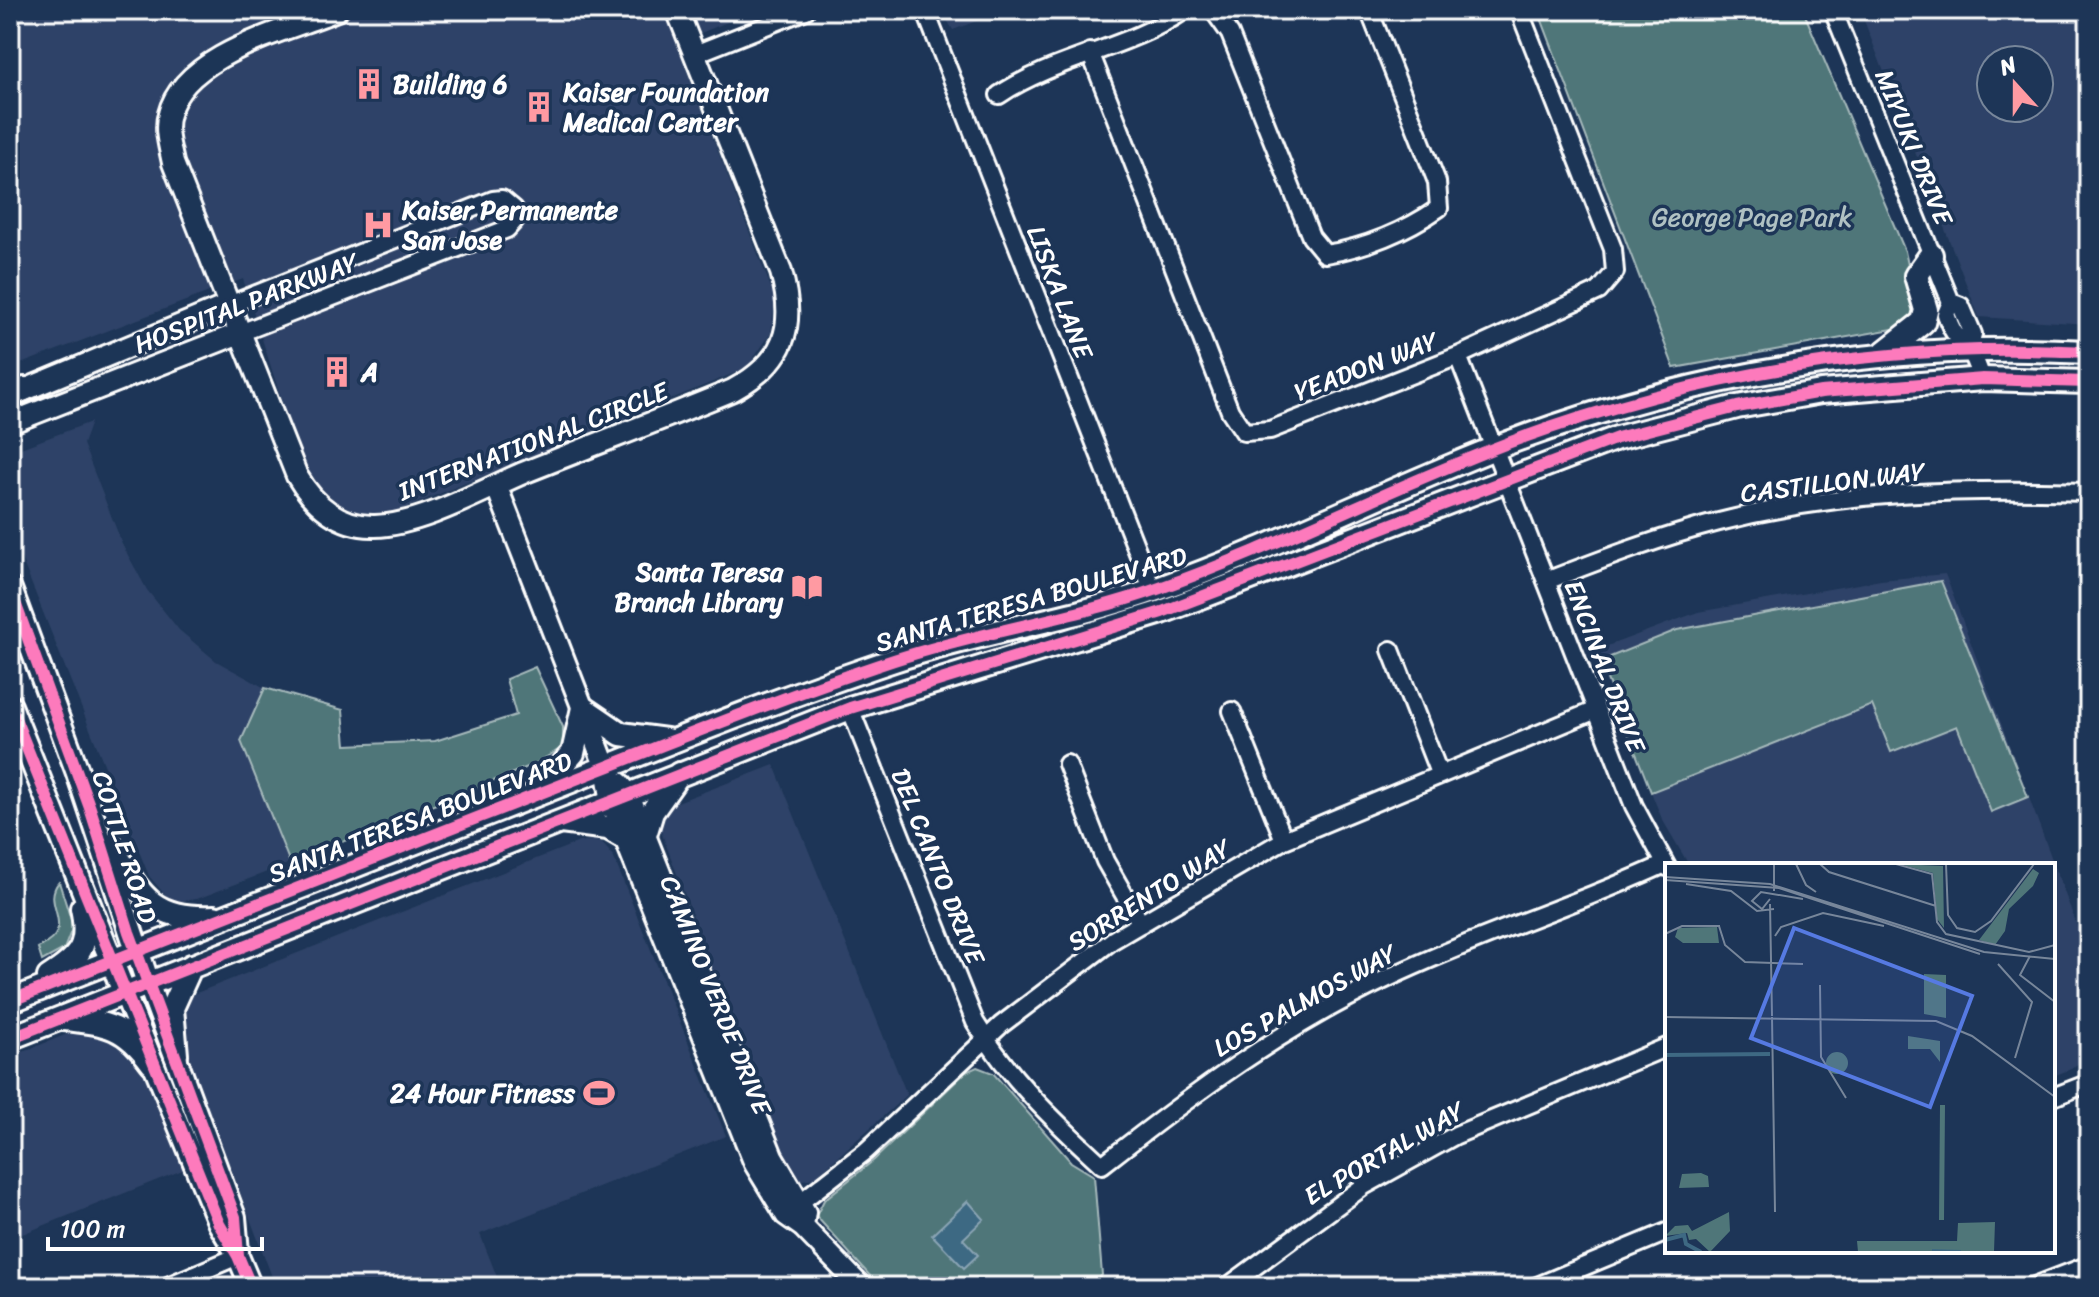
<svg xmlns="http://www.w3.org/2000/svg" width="2099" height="1297" font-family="Sriracha,sans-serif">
<rect width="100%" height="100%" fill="#1d3557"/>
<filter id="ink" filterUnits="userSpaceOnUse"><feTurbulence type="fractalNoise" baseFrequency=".0125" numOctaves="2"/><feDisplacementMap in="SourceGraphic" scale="16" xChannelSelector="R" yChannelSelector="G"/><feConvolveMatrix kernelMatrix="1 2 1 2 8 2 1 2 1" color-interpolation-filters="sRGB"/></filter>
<g filter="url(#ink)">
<path fill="#2f4367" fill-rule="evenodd" d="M10 10H757L676 43 775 298 771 333 747 368 378 519 340 512 306 477 243 279 10 368Z
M941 10H1005L953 30Z
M1860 10H2089V324L1979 317ZM2039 60V108H1991V60Z
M91 422 83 444 123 546 147 590 179 630 216 661 265 688 241 741 290 863 197 899 181 901 167 897 149 876 10 530V452Z
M1945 574 2089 958V1055L2071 1069 2053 1076V865H1689L1662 819 1594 651 1698 612 1881 580Z
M774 765 907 1095 814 1178 802 1180 788 1171 659 826 666 809 675 803Z
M593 840 603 844 613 856 726 1136 480 1234 501 1287H276L225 1153 10 1239V1057L85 1027 199 992 579 842Z"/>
<path fill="#4f7679" stroke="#a7babc" stroke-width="2" d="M1538 10H1803L1905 251 1921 324 1674 368Z
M1941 581 2028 797 1991 812 1957 726 1891 752 1872 705 1651 792 1600 661 1677 630Z
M535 667 563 727V747L535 764 290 863 241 741 265 688 343 710 346 745 435 741 516 715 506 679Z
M59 882 73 926 64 949 42 961 38 948C81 928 39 905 59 882Z
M977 1067 993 1073 1071 1162 1094 1176 1102 1275 1090 1287H880L816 1216 824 1200 874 1160 966 1072Z"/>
<path fill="#3e6983" stroke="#8ba5b5" stroke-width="2" d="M968 1201 984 1219 963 1239 978 1255 964 1268 932 1235Z"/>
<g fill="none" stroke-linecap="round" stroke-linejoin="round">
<defs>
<path id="minor" d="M925 10 1153 591
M1213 10 1230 34 1311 237 1325 254C1365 248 1406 231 1439 208L1437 182 1369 10
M1833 10 1951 302 1946 314C1952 332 1955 335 1968 348 1975 355 1978 370 1983 379
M1090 52 1230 411 1244 432 1270 430 1458 356 1599 291 1615 272 1613 249 1519 10
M695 54 806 10
M999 95C1056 57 1129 49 1185 10
M1951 302 1961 306 1973 334 1969 349
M229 305 493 200 502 199 514 209 515 220 507 229 240 333
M1458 356 1634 806 1667 867
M1546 581C1603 559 1660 537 1719 522 1840 491 1965 488 2089 492
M1391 650 1439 773
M850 708 975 1022C1009 1078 1054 1121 1102 1165 1193 1094 1283 1027 1388 978 1478 935 1574 906 1665 864
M1232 711 1284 840
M1067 764 1105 861 1141 924
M2053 1097 2089 1083
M793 1208 866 1151 1001 1025 1113 940 1284 840 1596 710
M165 1287 238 1256
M1227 1287 1364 1186 1456 1135 1667 1047
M1535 1287 1667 1232
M2032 1287 2089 1265"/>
<path id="tertiary" d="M337 10C286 31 184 54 169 114 164 130 170 147 173 163L297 476C314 505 340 527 375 526 421 525 481 491 523 473 593 445 663 419 733 390 784 362 797 328 781 272L677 10
M10 396 229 305
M10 423 240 333
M496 485 606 768 612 802 625 838 755 1164 786 1215 803 1227 861 1287
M619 783 629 795 772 1156 805 1212 803 1227
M148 983 235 1217 238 1252
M124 992 219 1224 238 1256 251 1287"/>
<path id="secondary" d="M1885 352 1923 322 1926 310 1916 276 1931 255
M10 393 24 389
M10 589 78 773 148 983
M10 706 124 992
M542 789 573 753 583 708 621 734 666 740
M561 822 608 828 625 838
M645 835 652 812 679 774
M111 845C140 895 150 920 214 917
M49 977C81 957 90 945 82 908
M10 1001C167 938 325 878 482 816 619 763 755 706 894 660 981 631 1074 619 1160 588 1282 545 1395 485 1516 440 1701 372 1892 341 2089 352
M64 1019C107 1023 126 1026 152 1063
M10 1038 850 708 1162 612 1617 438 1737 407 1821 392 1983 379 2089 382
M176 1055 172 1008 191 966"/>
</defs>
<use href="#minor" stroke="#fff" stroke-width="22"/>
<use href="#tertiary" stroke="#fff" stroke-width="26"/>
<use href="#secondary" stroke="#fff" stroke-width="28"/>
<use href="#minor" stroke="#1d3557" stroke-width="16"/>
<use href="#tertiary" stroke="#1d3557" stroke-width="20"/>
<use href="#secondary" stroke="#1d3557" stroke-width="22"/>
<defs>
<path id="cycleway" d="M10 589 90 808 129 932 235 1217 238 1256
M10 706 219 1224 238 1256 251 1287
M10 1001C167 938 325 878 482 816 619 763 755 706 894 660 981 631 1074 619 1160 588 1282 545 1395 485 1516 440 1701 372 1892 341 2089 352
M10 1038 850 708 1162 612 1617 438 1737 407 1821 392 1983 379 2089 382"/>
</defs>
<use href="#cycleway" stroke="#1d3557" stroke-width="17"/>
<use href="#cycleway" stroke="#fd7abc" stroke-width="12"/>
</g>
</g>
<defs>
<symbol id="building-bare" viewBox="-9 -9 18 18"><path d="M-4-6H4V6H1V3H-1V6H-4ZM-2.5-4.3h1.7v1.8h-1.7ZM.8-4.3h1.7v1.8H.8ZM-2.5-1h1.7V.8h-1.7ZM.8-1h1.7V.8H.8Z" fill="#ff9aa2" stroke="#1d3557" stroke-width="2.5" paint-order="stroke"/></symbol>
<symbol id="hospital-bare" viewBox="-9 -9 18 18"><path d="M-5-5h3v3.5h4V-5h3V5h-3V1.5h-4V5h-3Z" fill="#ff9aa2" stroke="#1d3557" stroke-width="2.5" paint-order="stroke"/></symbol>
<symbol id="library-bare" viewBox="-9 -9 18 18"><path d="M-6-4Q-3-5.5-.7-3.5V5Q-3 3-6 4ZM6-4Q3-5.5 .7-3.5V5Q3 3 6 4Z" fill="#ff9aa2" stroke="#1d3557" stroke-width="2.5" paint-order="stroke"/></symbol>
<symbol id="stadium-bare" viewBox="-9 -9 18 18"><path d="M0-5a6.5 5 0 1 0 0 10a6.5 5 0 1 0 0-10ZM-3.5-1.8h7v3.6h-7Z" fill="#ff9aa2" stroke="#1d3557" stroke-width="2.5" paint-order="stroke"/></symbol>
</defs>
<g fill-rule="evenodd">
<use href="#building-bare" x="347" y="62" width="44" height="44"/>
<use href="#building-bare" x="517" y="85" width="44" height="44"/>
<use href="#hospital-bare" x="356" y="203" width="44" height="44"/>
<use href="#building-bare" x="315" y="350" width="44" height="44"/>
<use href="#library-bare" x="785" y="565" width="44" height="44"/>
<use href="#stadium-bare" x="577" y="1071" width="44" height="44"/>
</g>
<g text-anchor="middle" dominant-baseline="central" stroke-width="7" stroke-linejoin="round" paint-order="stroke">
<g font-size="26" font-weight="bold" fill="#fff" stroke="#1d3557" text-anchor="start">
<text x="393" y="84">Building 6</text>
<text x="563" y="92">Kaiser Foundation<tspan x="563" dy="30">Medical Center</tspan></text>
<text x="402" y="210">Kaiser Permanente<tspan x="402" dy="30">San Jose</tspan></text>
<text x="361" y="372">A</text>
<text x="783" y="572" text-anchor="end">Santa Teresa<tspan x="783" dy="30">Branch Library</tspan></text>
<text x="575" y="1093" text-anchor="end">24 Hour Fitness</text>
</g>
<g font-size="26" fill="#fff" stroke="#1d3557">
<text transform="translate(1914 147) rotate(68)">MIYUKI DRIVE</text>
<text transform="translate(1060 292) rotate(69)">LISKA LANE</text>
<text transform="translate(246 303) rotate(-21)">HOSPITAL PARKWAY</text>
<text transform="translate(1366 366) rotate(-21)">YEADON WAY</text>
<text transform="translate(533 441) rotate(-21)">INTERNATIONAL CIRCLE</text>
<text transform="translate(1833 482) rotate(-7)">CASTILLON WAY</text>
<text transform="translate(1031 599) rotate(-16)">SANTA TERESA BOULEVARD</text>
<text transform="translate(1605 666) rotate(69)">ENCINAL DRIVE</text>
<text transform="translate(420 817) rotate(-21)">SANTA TERESA BOULEVARD</text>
<text transform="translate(125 847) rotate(72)">COTTLE ROAD</text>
<text transform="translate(938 866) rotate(68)">DEL CANTO DRIVE</text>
<text transform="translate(1149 895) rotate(-32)">SORRENTO WAY</text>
<text transform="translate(716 995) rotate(68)">CAMINO VERDE DRIVE</text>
<text transform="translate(1305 1000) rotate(-29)">LOS PALMOS WAY</text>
<text transform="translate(1384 1153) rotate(-30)">EL PORTAL WAY</text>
</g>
<g font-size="26" fill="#b0c1c3" stroke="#1d3557">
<text x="1752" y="217">George Page Park</text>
</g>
</g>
<g transform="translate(1665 863)">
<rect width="390" height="390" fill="#1d3557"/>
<path d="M234 1 278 3 279 65 272 56 268 10ZM368 6 374 10 368 23 344 46 340 68 330 82 314 77ZM52 64 54 80H18L10 74 13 65ZM259 111 281 112V155L259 151ZM243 173 275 178V199L265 186H243ZM161 200a11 11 0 1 1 22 0a11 11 0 1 1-22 0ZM275 242H280L279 357H274ZM36 310 43 313 44 324 14 325 17 311ZM64 349 65 368 45 389 31 376 24 377 22 370 0 373 10 363 23 362 27 368ZM330 359 329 389H193L192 378H292L293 360Z" fill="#4f7679"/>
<path fill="none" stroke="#3e6983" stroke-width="4" d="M0 192 105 191M0 377 19 372 21 381 36 389M267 388 296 389"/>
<path fill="none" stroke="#77869a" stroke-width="2" d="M109 1V28M131 1 141 22 151 29M155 1 164 9 271 43M231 1 267 11 272 59 281 71 364 89 390 82M281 1 283 52 292 65 310 69 326 58 369 1M0 14 105 21 319 89 390 96M0 17 114 25 315 91M21 21 66 28 92 48 109 46M105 36 97 46 87 38 96 29 138 36M105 41 107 153M54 63 60 82 80 99 138 101M0 71 17 63H55M110 73 116 64 158 50 219 63M365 93 355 112 390 139M333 101 367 139 350 195M155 122 156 194 181 235M0 154 271 158 307 173 390 234M107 154 110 349"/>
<path fill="#567ae2" fill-opacity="0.15" stroke="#567ae2" stroke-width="4" d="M129 65 307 133 265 244 86 175Z"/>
<rect width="390" height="390" fill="none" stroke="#fff" stroke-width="4"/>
</g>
<rect width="2099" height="1297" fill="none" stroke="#1d3557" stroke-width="40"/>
<rect x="20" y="20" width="2059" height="1257" fill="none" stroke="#fff" stroke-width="3" filter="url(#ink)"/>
<g transform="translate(2015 84) rotate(339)"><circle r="38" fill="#1d3557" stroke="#77869a" stroke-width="2"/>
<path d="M0-6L14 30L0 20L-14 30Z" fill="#ff9aa2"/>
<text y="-12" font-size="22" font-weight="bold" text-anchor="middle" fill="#ffffff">N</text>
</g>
<path d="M48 1237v12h214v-12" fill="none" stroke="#ffffff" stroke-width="4"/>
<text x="60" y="1237" font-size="24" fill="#ffffff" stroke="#1d3557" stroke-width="6" paint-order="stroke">100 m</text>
</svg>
